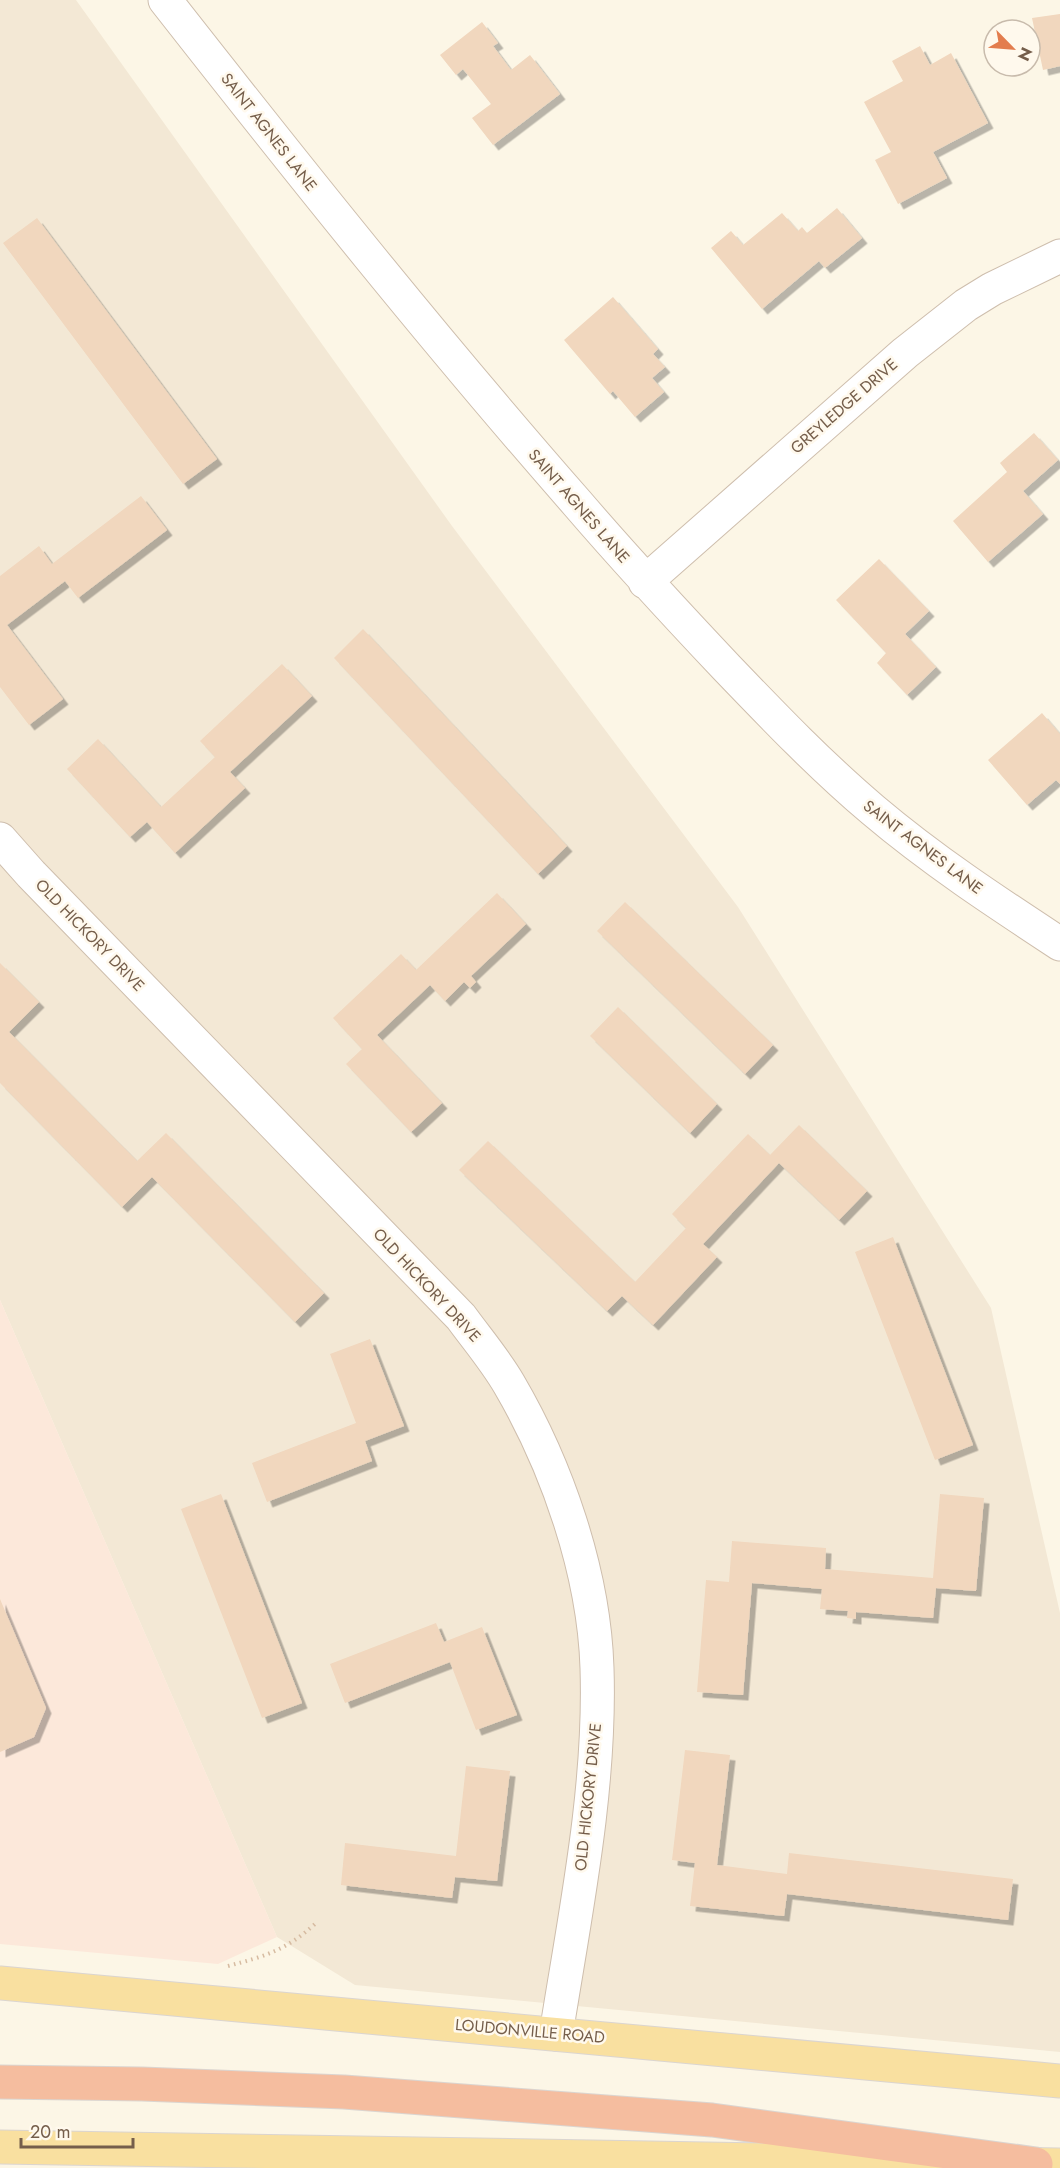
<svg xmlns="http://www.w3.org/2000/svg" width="1060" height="2168" font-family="Jost,sans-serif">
<defs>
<filter id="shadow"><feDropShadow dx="5.5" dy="5.5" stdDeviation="0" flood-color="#0004"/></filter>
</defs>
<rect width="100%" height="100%" fill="#fcf6e6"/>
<path fill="#f3e8d5" d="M0 0H76L452 526 738 907 991 1308 1060 1613V2052L355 1985 277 1937 0 1300Z"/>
<path fill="#fce8da" d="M0 1300 277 1937 218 1964 0 1944Z"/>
<path fill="#f1d7be" filter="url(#shadow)" d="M1060 14V66L1043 70 1032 18Z
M482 22 498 43 493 46 511 70 530 55 560 94 493 145 472 118 491 104 463 69 456 75 440 55Z
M920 46 930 65 951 53 988 123 933 152 947 178 898 204 875 160 891 152 864 102 903 81 892 61Z
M837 208 862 238 825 268 819 261 762 309 711 248 731 231 743 245 782 213 798 231 802 227 807 233Z
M37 218 217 459 183 484 3 243Z
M613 297 658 349 653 354 665 367 652 378 664 392 635 417 613 391 610 394 564 340Z
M1034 433 1058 460 1023 491 1043 514 988 562 953 521 1007 472 1000 463Z
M141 496 167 530 78 598 65 581 7 625 63 699 29 725 0 687V576L39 546 52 564Z
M879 559 929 611 905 634 936 667 907 695 877 663 886 653 836 600Z
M363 629 567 846 538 874 334 658Z
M282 664 312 696 230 772 245 788 175 853 147 822 130 837 67 769 98 739 161 807 215 757 200 741Z
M1042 713 1060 734V784L1056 780 1027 805 988 760Z
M497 893 526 924 471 976 476 982 470 988 464 982 445 1001 430 985 377 1035 442 1103 411 1132 346 1064 362 1049 333 1018 401 954 416 970Z
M625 902 773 1045 745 1074 597 931Z
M0 963 39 1002 9 1032 137 1161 166 1133 324 1293 295 1322 152 1177 122 1207 0 1083Z
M618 1007 717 1104 690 1133 590 1036Z
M799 1125 867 1191 839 1220 779 1163 703 1244 717 1257 653 1325 622 1296 607 1311 459 1170 488 1141 635 1282 686 1228 672 1214 748 1134 770 1155Z
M893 1237 973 1445 935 1460 855 1252Z
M370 1339 404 1426 365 1441 372 1461 267 1502 252 1463 356 1423 330 1354Z
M221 1494 302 1703 262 1718 181 1509Z
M940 1494 984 1498 976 1591 936 1588 933 1618 856 1612V1619L847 1618 848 1611 820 1609 822 1589 752 1583 743 1695 697 1692 706 1580 729 1582 732 1541 826 1548 825 1569 933 1578Z
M0 1599 46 1708 34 1737 0 1752Z
M436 1623 444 1642 482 1627 517 1715 476 1730 450 1662 345 1703 330 1664Z
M685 1750 730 1755 717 1865 787 1874 789 1853 1013 1879 1008 1920 787 1894 784 1916 690 1906 695 1863 672 1860Z
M466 1766 510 1771 497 1881 455 1877 452 1898 341 1885 345 1843 456 1856Z"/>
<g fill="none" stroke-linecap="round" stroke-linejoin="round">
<defs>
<path id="minor" d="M165 0C299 171 434 340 577 503 626 560 676 614 727 668 774 717 821 766 873 810 932 860 996 902 1060 944
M645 582 905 353 966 305 992 289 1060 256
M0 839 31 874 461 1317C477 1339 495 1360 509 1384 557 1466 594 1572 597 1668 601 1789 575 1914 556 2034"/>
<path id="major" d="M0 1983 1060 2081
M0 2147 946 2163
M1007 2164 1060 2165"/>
<path id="highway" d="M0 2082 142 2084 344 2092 712 2120 1036 2164"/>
</defs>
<use href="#minor" stroke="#cebead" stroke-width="35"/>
<use href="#major" stroke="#dbd5d0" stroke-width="35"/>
<use href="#highway" stroke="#dbd5d0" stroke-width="35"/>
<path stroke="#d6bba1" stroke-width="4" stroke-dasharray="1.5 4.5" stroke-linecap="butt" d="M228 1966C265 1956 285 1951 315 1924"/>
<use href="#minor" stroke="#fff" stroke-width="33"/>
<use href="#major" stroke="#f9e0a0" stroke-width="33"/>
<use href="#highway" stroke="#f5bd9f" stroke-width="33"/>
</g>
<g text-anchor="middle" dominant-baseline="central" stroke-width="5" stroke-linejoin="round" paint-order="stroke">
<g font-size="16" fill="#755e4b" stroke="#fff9ed">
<text transform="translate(269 132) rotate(52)">SAINT AGNES LANE</text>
<text transform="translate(844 406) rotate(-41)">GREYLEDGE DRIVE</text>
<text transform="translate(579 506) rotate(49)">SAINT AGNES LANE</text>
<text transform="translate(923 847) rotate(37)">SAINT AGNES LANE</text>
<text transform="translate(90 935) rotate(46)">OLD HICKORY DRIVE</text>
<text transform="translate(427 1285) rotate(47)">OLD HICKORY DRIVE</text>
<text transform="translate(588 1797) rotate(-84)">OLD HICKORY DRIVE</text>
<text transform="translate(530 2031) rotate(5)">LOUDONVILLE ROAD</text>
</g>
</g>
<g transform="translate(1012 48) rotate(115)"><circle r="28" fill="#fff9ed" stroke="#c8bbac" stroke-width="1.5"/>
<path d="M0-4.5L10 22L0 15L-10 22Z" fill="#e37d4e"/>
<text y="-9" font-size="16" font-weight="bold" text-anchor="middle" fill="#755e4b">N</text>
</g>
<path d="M21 2138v9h112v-9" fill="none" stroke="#755e4b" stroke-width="3"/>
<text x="30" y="2138" font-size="18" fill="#755e4b" stroke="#fff9ed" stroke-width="4.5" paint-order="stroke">20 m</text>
</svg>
